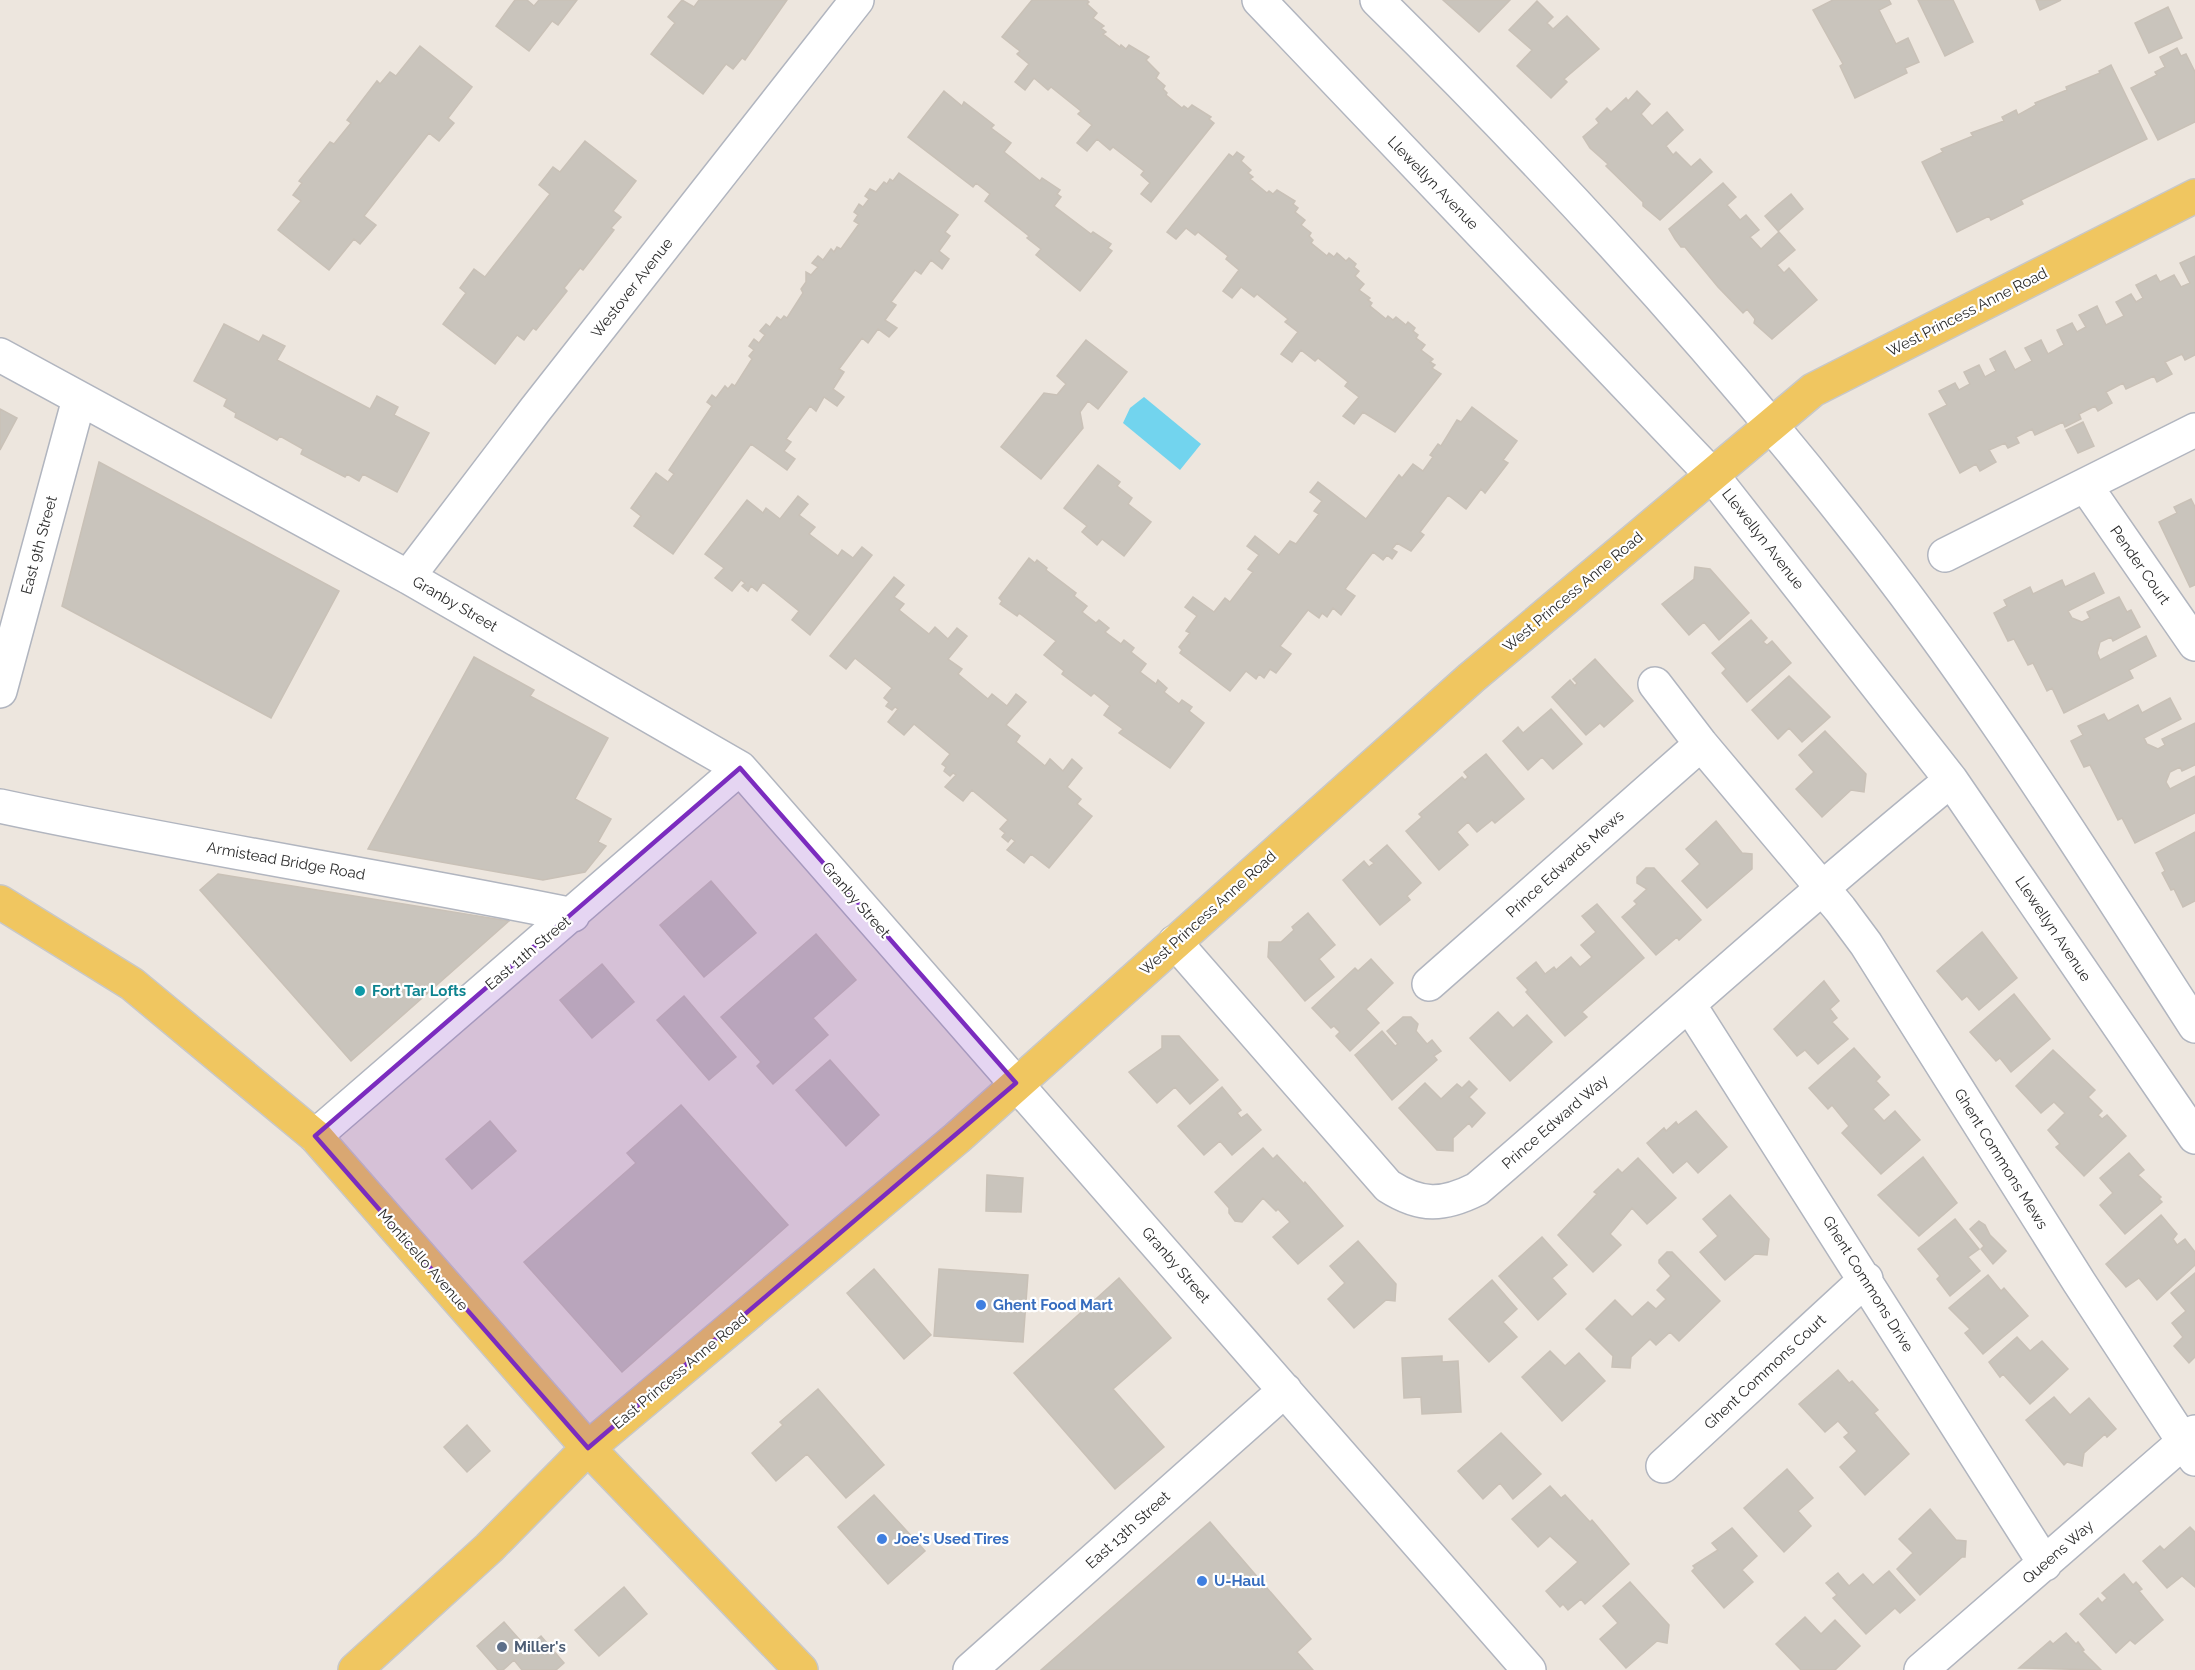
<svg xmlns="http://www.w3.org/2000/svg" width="2195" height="1670" font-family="Raleway,sans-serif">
<rect width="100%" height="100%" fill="#ede6de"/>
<path fill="#72d4ee" d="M1144 397 1201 444 1180 470 1123 423 1130 408Z"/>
<path fill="#c9c4bc" stroke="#c9c1b7" stroke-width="1.5" d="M515 0H527L534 6 539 0H577L558 25 552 21 529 51 496 26Z
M682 0 694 7 699 0H787L745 60 742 58 733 69 726 64 703 94 651 54 675 23 668 17Z
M1032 0H1087L1089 2 1087 4 1097 13 1093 18 1104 26 1101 28 1106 32 1103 34 1120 47 1121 45 1126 49 1129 45 1149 57 1146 60 1159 73 1156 78 1165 86 1163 89 1167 93 1166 95 1182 108 1184 106 1188 109 1192 105 1211 117 1209 119 1214 123 1151 202 1141 194 1150 183 1141 175 1144 171 1113 147 1110 150 1097 139 1087 151 1077 143 1092 125 1078 114 1081 111 1051 87 1048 90 1034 78 1025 90 1015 82 1029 64 1017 54 1020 51 1002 37Z
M1443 0H1510L1479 32Z
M1833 0H1889L1891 4 1879 10 1896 44 1908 38 1919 62 1905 68 1907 73 1855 98 1840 66 1843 64 1813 10Z
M1918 0H1953L1973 42 1945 56Z
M2036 0H2061L2040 10Z
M1537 1 1553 17 1547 23 1553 29 1567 16 1599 49 1564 79 1567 82 1551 98 1517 66 1532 50 1509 30Z
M2168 7 2182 38 2149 53 2135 23Z
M420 46 472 87 448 118 454 123 439 141 429 133 364 216 376 225 360 244 354 239 329 270 278 230 301 201 293 195 302 183 299 181 330 142 334 144 351 123 347 120 377 81 380 84 390 72 396 76Z
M2177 48 2181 56 2186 54 2195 72V122L2158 140 2131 88 2157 75 2155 72 2165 67 2160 57Z
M2111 65 2147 139 2021 200 2023 204 1991 220 1989 216 1957 232 1922 162 1943 152 1941 149 1973 136 1971 133 2004 121 2002 117 2016 110 2018 115 2036 105 2035 103 2067 90 2066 87 2100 73 2099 71Z
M944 91 962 106 964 102 994 125 991 128 1011 143 1004 152 1040 181 1042 178 1060 190 1057 194 1061 197 1054 206 1091 234 1093 232 1111 244 1108 248 1112 251 1080 291 1036 255 1041 249 1027 238 1029 236 985 201 990 194 976 183 973 187 908 137Z
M1637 91 1650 104 1641 114 1652 126 1667 112 1683 130 1666 146 1673 155 1676 152 1691 167 1700 159 1712 172 1660 220 1643 206V202L1606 166 1608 164 1590 148 1583 137 1599 123 1596 119 1607 108 1611 112 1626 98 1628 101Z
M585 141 636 181 613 211 621 217 611 228 614 230 583 270 580 268 564 288 567 291 536 330 533 328 524 340 517 335 495 364 443 324 466 293 460 288 474 269 485 277 550 194 539 185 553 167 560 172Z
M1237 152 1244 157 1241 161 1251 170 1248 173 1253 177 1250 179 1267 193 1269 191 1273 194 1277 190 1295 201 1293 204 1298 208 1295 212 1305 220 1301 225 1311 233 1309 236 1313 240 1311 243 1327 256 1329 253 1334 257 1337 253 1346 261 1349 258 1356 264 1354 267 1359 271 1355 276 1364 284 1359 290 1370 298 1368 300 1372 303 1370 306 1386 319 1388 316 1393 320 1396 317 1406 325 1408 322 1415 328 1413 331 1418 335 1416 338 1425 345 1421 350 1433 359 1430 362 1435 365 1432 368 1441 374 1395 432 1363 412 1354 424 1343 416 1359 397 1345 386 1348 382 1318 358 1315 361 1301 350 1292 362 1281 354 1298 332 1285 322 1288 319 1257 294 1254 297 1241 287 1232 298 1223 291 1239 270 1226 259 1228 256 1198 232 1195 235 1186 228 1176 239 1167 232 1229 154 1233 157Z
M899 173 958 215 945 232 950 236 939 251 949 259 942 269 931 260 921 274 915 270 891 302 896 305 885 320 897 328 889 337 878 329 868 343 862 338 839 369 844 372 833 389 844 397 837 406 824 397 816 411 810 406 786 439 791 442 784 451 795 459 787 470 751 444 673 554 634 526 641 516 631 508 656 473 668 482 674 474 669 470 712 406 707 402 712 395 716 398 725 386 728 389 732 384 735 386 752 359 749 356 754 350 749 346 754 339 759 343 765 335 760 331 766 324 770 327 777 317 781 320 784 316 787 318 803 293 801 289 806 282V272L811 275 818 267 812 263 818 256 823 260 831 249 834 252 837 247 841 249 859 224 854 221 858 215 854 212 859 204 863 207 869 199 865 196 870 189 876 192 884 182 887 184 890 179 893 181Z
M1723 183 1736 197 1727 205 1740 220 1746 215 1759 230 1750 237 1761 249 1779 232 1795 250 1777 265 1784 273 1789 268 1817 300 1772 339 1754 323 1755 319 1747 309 1743 313 1718 287 1685 247H1681L1675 239 1669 229Z
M1791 194 1803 209 1778 231 1765 216Z
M2195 256V355L2185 360 2182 354 2165 362 2172 374 2157 382 2154 376 2126 389 2123 383 2106 392 2112 403 2098 411 2095 406 2079 414 2081 419 2065 427 2063 422 2035 435 2032 429 2016 437 2019 443 2008 448 2005 443 1989 450 1996 462 1980 471 1976 464 1960 473 1929 414 1947 405 1939 391 1955 383 1959 390 1970 384 1964 372 1979 365 1985 377 1996 371 1990 359 2005 351 2015 370 2032 361 2025 348 2041 340 2048 354 2064 345 2057 330 2072 323 2077 332 2086 327 2079 315 2097 306 2106 325 2124 316 2116 302 2131 294 2136 302 2143 298 2136 285 2156 275 2160 282 2174 275 2181 287 2190 283 2180 263Z
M224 324 259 342 263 335 285 346 277 360 370 409 377 396 398 407 394 415 429 433 397 492 363 474 359 481 347 474 345 477 301 454 303 449 280 436 277 440 235 417 236 413 224 406 227 399 194 381Z
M1086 340 1127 372 1098 409 1088 401 1080 412 1083 428 1041 479 1001 447 1044 393 1057 395 1066 384 1057 376Z
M1472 407 1517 441 1503 460 1508 463 1485 493 1481 489 1466 509 1448 495 1420 532 1424 535 1411 551 1397 543 1392 549 1397 552 1392 559 1387 555 1383 560 1373 552 1345 589 1355 596 1341 615 1333 608 1327 617 1322 613 1319 618 1308 610 1280 646 1291 654 1276 673 1270 669 1264 678 1259 674 1256 679 1246 671 1230 691 1180 653 1182 650 1179 647 1190 633 1186 631 1197 616 1185 607 1193 597 1214 612 1225 598 1230 602 1253 572 1248 569 1259 555 1247 546 1255 536 1279 555 1290 541 1296 544 1319 514 1314 511 1322 501 1310 492 1318 482 1366 519 1399 475 1402 478 1413 464 1423 471 1433 457 1430 455 1438 444 1441 446 1457 420 1461 422Z
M0 409 17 418 0 450Z
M2083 422 2094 446 2078 453 2066 430Z
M99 462 339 591 271 718 62 606Z
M1098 465 1120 482 1117 486 1132 498 1128 504 1151 522 1124 556 1102 539 1097 545 1082 532 1087 526 1064 508Z
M798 496 808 504 799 515 815 527 809 534 838 556 842 550 853 558 862 547 872 555 810 635 792 620 799 611 763 582 757 591 751 586 748 591 742 586 745 583 741 580 732 591 715 578 724 568 705 554 747 500 763 513 766 508 780 519Z
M2191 499 2195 507V585L2190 587 2159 522 2177 513 2174 507Z
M1029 558 1035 563 1037 560 1047 568 1046 570 1076 593 1074 596 1087 606 1082 612 1096 623 1099 620 1109 628 1105 632 1121 644 1124 640 1134 648 1131 652 1146 664 1140 672 1156 684 1158 680 1167 688 1164 692 1179 704 1182 700 1192 707 1189 711 1204 723 1170 768 1119 733 1123 729 1104 715 1110 706 1094 693 1091 696 1062 674 1064 671 1044 655 1056 641 1019 613 1017 616 1000 604 1002 601 999 598Z
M1695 567 1710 569 1749 613 1719 640 1704 622 1689 635 1662 604 1694 579Z
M2094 573 2104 593 2068 611 2072 618 2082 622 2090 618 2087 612 2119 597 2127 612 2131 610 2140 627 2113 641 2111 637 2100 642 2097 653 2100 660 2146 636 2156 656 2129 670 2133 678 2064 713 2052 688 2047 691 2033 663 2028 665 2014 639 2008 641 1994 613 2007 606 2004 600 2030 587 2033 594 2062 580 2065 587Z
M894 577 904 585 894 597 904 604 899 610 929 634 935 627 948 639 957 628 967 636 948 659 962 669 958 674 988 699 992 694 1007 706 1016 694 1026 702 1006 725 1020 736 1016 742 1045 766 1050 759 1063 771 1072 759 1082 768 1067 787 1081 799 1077 804 1092 816 1049 868 1031 854 1024 863 1007 850 1015 841 1011 838 1008 842 1002 837 1005 833 1000 829 1008 820 972 790 963 801 945 787 956 775 953 773 950 776 944 771 946 767 942 764 950 754 914 724 904 735 888 722 898 709 895 707 892 710 886 706 889 702 884 698 892 688 855 658 846 669 830 656Z
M1751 620 1767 638 1763 642 1767 645 1772 641 1791 663 1747 702 1722 673 1726 669 1712 653Z
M474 657 534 690 530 696 608 738 575 799 611 819 598 842 606 846 585 872 543 880 368 849Z
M1595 659 1633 701 1604 727 1600 723 1586 735 1552 697 1570 680 1575 686 1577 683 1573 679Z
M1789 676 1830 717 1802 742 1789 728 1778 739 1752 710Z
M2170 698 2181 719 2144 738 2147 744 2158 749 2165 745 2162 739 2195 723V765L2182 771 2180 767 2170 772 2166 782 2170 789 2195 776V813L2135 843 2122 818 2118 820 2090 765 2084 767 2071 741 2083 735 2078 726 2104 714 2108 721 2138 705 2142 713Z
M1551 709 1582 744 1553 769 1542 757 1528 770 1503 741 1518 727 1523 733Z
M1825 731 1866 774 1864 792 1851 790 1822 817 1796 789 1814 772 1799 755Z
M1486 754 1524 799 1495 823 1492 820 1477 832 1468 822 1457 832 1468 845 1439 870 1406 831 1422 817 1419 814 1462 777 1465 780 1468 777 1464 772Z
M1716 821 1742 853 1752 854V869L1707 908 1682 881 1700 864 1686 849Z
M2195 832V901L2183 907 2174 889 2171 890 2162 873 2165 871 2156 853Z
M1387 845 1421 883 1407 896 1410 900 1380 925 1343 880 1364 861 1369 867 1374 863 1370 860Z
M1646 868H1654L1701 920 1679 940 1677 937 1656 955 1622 917 1637 904 1634 901 1647 889 1637 883V877Z
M218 874 509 921 351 1061 200 890Z
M711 881 756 933 704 977 660 925Z
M1597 904 1644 958 1582 1012 1587 1017 1565 1036 1526 992 1528 990 1517 978 1536 962 1545 974 1554 967 1556 970 1571 957 1580 967 1592 957 1581 945 1596 932 1582 916Z
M1308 913 1335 945 1319 959 1334 977 1305 1001 1268 957 1269 942H1281L1294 930 1292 927Z
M1982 932 2017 978 1979 1010 1967 996 1962 1000 1937 971Z
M816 934 856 980 813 1018 828 1035 773 1084 757 1066 761 1062 721 1017Z
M1371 959 1393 983 1366 1009 1379 1023 1350 1051 1336 1036 1340 1032 1334 1026 1331 1028 1312 1008 1355 968 1358 971Z
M602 964 634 1002 592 1038 560 1000Z
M1824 981 1839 1001 1830 1009 1837 1018 1832 1022 1848 1039 1818 1064 1805 1050 1797 1056 1774 1029Z
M2014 994 2050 1039 2011 1072 2000 1058 1996 1061 1970 1032Z
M684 996 736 1057 709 1080 657 1020Z
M1498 1012 1513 1028 1527 1015 1552 1042 1510 1081 1470 1038Z
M1403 1017H1411L1418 1024 1416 1031 1427 1044 1432 1040 1441 1051 1434 1056 1437 1060 1392 1100 1355 1055 1382 1031 1395 1046 1398 1044 1387 1031Z
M1162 1036H1179L1218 1080 1190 1104 1175 1087 1157 1103 1129 1072 1162 1048Z
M1854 1048 1880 1077 1876 1081 1889 1095 1873 1109 1884 1121 1895 1111 1920 1140 1881 1174 1842 1133 1849 1126 1832 1105 1828 1109 1809 1088Z
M2053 1050 2095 1090 2088 1097 2102 1111 2098 1115 2102 1119 2107 1115 2126 1136 2084 1176 2056 1147 2060 1144 2048 1130 2065 1113 2054 1102 2041 1113 2016 1086Z
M830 1060 879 1115 846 1146 796 1090Z
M1469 1081 1477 1089 1469 1097 1485 1113 1472 1127 1469 1123 1453 1138V1151L1437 1150 1399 1108 1425 1083 1441 1099 1457 1084 1462 1088Z
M1222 1087 1241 1110 1237 1113 1241 1118 1247 1114 1261 1130 1232 1155 1220 1141 1204 1155 1178 1126Z
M681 1105 788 1225 622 1372 524 1262 636 1163 627 1153Z
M1696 1111 1727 1147 1698 1173 1687 1161 1673 1173 1647 1143 1664 1128 1666 1131 1676 1122 1678 1125Z
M490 1121 516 1151 472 1189 446 1159Z
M1263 1148 1273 1159 1277 1155 1304 1184 1305 1182 1343 1226 1298 1264 1273 1237 1290 1222 1278 1209 1276 1211 1263 1198 1242 1222 1235 1221 1229 1213V1208L1215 1192Z
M2129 1153 2144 1170 2138 1175 2161 1197 2159 1199 2162 1202 2125 1234 2100 1205 2113 1193 2100 1178Z
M1923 1157 1957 1203 1919 1236 1878 1195Z
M1638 1158 1676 1198 1647 1224 1632 1208 1610 1234 1621 1245 1593 1272 1558 1235 1597 1194 1594 1192 1618 1169 1622 1173Z
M987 1175 1023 1178 1021 1212 986 1211Z
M1730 1195 1769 1239 1767 1255 1755 1254 1725 1280 1700 1252 1718 1236 1703 1219Z
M2161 1215 2177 1234 2173 1239 2177 1245 2185 1239 2195 1252V1265L2157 1300 2139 1278 2126 1287 2106 1264Z
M1955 1219 1979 1249 1968 1257 1980 1271 1950 1296 1937 1279 1940 1276 1918 1249Z
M1979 1221 1985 1225 1990 1235 2006 1251 1993 1264 1981 1249 1984 1246 1970 1229Z
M1542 1237 1567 1265 1552 1278 1566 1294 1538 1320 1499 1276Z
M1358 1241 1396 1284 1395 1301 1386 1300 1354 1328 1328 1299 1345 1283 1330 1266Z
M1667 1252H1672L1720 1301 1679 1341 1670 1332 1656 1345 1650 1339 1631 1357 1630 1368 1612 1367 1613 1356 1586 1329 1615 1300 1632 1317 1648 1302 1656 1309 1666 1299 1657 1290 1671 1276 1659 1263V1260Z
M874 1269 931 1335 904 1359 847 1293Z
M939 1269 1028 1275 1023 1342 934 1336Z
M2195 1273V1357L2189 1363 2174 1346 2183 1337 2172 1323 2186 1311 2171 1293Z
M1988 1275 2001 1291 2004 1288 2028 1316 1983 1354 1965 1333 1970 1329 1949 1308Z
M1119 1278 1171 1338 1113 1389 1164 1447 1115 1489 1014 1373Z
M1492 1280 1517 1309 1503 1322 1517 1337 1489 1362 1449 1319Z
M2017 1337 2030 1351 2042 1341 2068 1369 2030 1404 2003 1374 2000 1377 1989 1362Z
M1550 1351 1565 1366 1579 1353 1605 1381 1562 1421 1522 1377Z
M1442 1356V1362L1458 1361 1461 1412 1422 1414 1421 1397 1404 1398 1402 1358Z
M1838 1370 1849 1383 1852 1381 1878 1410 1874 1413 1909 1454 1865 1495 1840 1467 1857 1451 1844 1437 1849 1433 1838 1421 1825 1432 1799 1404Z
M818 1389 884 1465 846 1498 807 1454 776 1481 752 1453 783 1425 780 1422Z
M2054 1397 2070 1415 2089 1398 2116 1429 2107 1437 2105 1434 2084 1453 2082 1466 2067 1462 2064 1465 2026 1420Z
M467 1425 490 1451 467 1472 444 1447Z
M1501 1433 1541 1474 1513 1499 1500 1483 1483 1499 1458 1471Z
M1787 1469 1813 1498 1798 1511 1811 1526 1784 1552 1744 1508Z
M1550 1486 1561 1498 1565 1495 1590 1522 1592 1520 1629 1564 1585 1604 1581 1599 1568 1610 1563 1604 1560 1607 1546 1591 1578 1562 1550 1536 1538 1547 1512 1519Z
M874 1495 925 1551 888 1584 838 1527Z
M1930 1509 1956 1540 1966 1541 1965 1557H1962L1920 1595 1897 1569 1913 1553 1899 1539Z
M1210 1522 1311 1639 1297 1652 1313 1670H1041Z
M2190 1527 2195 1532V1587L2182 1576 2167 1588 2143 1561 2160 1546 2164 1550Z
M1732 1528 1757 1556 1742 1570 1753 1582 1724 1608 1692 1571 1695 1568 1693 1566 1718 1550 1712 1543Z
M1889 1571 1915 1600 1900 1613 1895 1608 1866 1634 1833 1598 1837 1595 1826 1583 1838 1573 1849 1586 1863 1574 1873 1585Z
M2124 1574 2133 1585 2136 1582 2142 1589 2139 1591 2163 1620 2135 1644 2130 1640 2116 1653 2080 1614 2098 1598 2102 1603 2107 1598 2102 1593Z
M1630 1582 1669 1625 1667 1643 1657 1641 1626 1668 1600 1639 1618 1623 1603 1606Z
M624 1587 647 1614 599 1656 575 1630Z
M1805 1617 1821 1634 1835 1620 1860 1646 1835 1670H1801L1776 1644Z
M504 1622 527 1648 541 1636 564 1663 556 1670H522L514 1660 503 1670H498L477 1646Z
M2066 1633 2076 1644 2078 1642 2084 1650 2082 1651 2101 1670 2019 1668 2050 1641 2053 1644Z"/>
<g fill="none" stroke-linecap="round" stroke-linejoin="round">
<defs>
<path id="minor" d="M1259 0 1712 475 1951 780 2195 1137
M1377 0C1544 164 1702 335 1847 519 1975 679 2084 854 2195 1026
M0 355 408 577 740 768 1529 1670
M2085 485 2195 644
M1945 555 2195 430
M408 577 535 410 857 0
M1655 684 1701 744 1840 909 1866 944 2079 1282 2195 1459
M0 691 79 399
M0 806C190 847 382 876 573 915
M1175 942 1388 1186C1421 1207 1443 1206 1477 1189 1635 1053 1790 912 1951 780
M1429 984 1701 744
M1690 1006 2045 1564
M315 1136 740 768
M1663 1466 1866 1279
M970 1670 1285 1390
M1921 1670 2195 1432"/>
<path id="major" d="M0 902 132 984 315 1136 588 1448 801 1670
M355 1670 489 1548 588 1448 957 1138 1471 678 1813 390 2195 196"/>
</defs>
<use href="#minor" stroke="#b1b5bf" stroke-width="36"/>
<use href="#major" stroke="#c8c8c8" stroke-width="36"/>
<use href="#minor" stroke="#fff" stroke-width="33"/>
<use href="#major" stroke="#f0c660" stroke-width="33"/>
</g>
<path fill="#7b2cbf" fill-opacity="0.2" stroke="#7b2cbf" stroke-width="4.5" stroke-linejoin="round" d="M740 768 1016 1083 588 1448 315 1136Z"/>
<circle fill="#0f9aa8" stroke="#fff" stroke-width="2" cx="360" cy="991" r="6"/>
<g fill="#3f7fe0" stroke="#fff" stroke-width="2">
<circle cx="981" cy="1305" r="6"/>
<circle cx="882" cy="1539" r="6"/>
<circle cx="1202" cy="1581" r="6"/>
</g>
<circle fill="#5c6f8a" stroke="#fff" stroke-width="2" cx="502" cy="1647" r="6"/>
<g text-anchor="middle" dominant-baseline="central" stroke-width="4.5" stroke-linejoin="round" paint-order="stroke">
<g font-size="15" fill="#2b2b2b" stroke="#fff">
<text transform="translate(1433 183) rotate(46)">Llewellyn Avenue</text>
<text transform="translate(632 288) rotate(-52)">Westover Avenue</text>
<text transform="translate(1967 312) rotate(-27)">West Princess Anne Road</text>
<text transform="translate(1763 539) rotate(52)">Llewellyn Avenue</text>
<text transform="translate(39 545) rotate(-75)">East 9th Street</text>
<text transform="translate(2140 565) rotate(55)">Pender Court</text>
<text transform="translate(1573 592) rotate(-40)">West Princess Anne Road</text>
<text transform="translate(455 604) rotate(30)">Granby Street</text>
<text transform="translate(286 861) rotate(10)">Armistead Bridge Road</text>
<text transform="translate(1565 864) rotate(-42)">Prince Edwards Mews</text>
<text transform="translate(856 900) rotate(49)">Granby Street</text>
<text transform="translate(1208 913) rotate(-42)">West Princess Anne Road</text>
<text transform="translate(2053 929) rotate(56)">Llewellyn Avenue</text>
<text transform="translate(528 953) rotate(-40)">East 11th Street</text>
<text transform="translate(1555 1122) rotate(-41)">Prince Edward Way</text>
<text transform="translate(2001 1159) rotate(58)">Ghent Commons Mews</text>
<text transform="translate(423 1260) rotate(49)">Monticello Avenue</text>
<text transform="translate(1176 1265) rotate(49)">Granby Street</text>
<text transform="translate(1868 1284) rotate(58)">Ghent Commons Drive</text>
<text transform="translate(680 1371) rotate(-40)">East Princess Anne Road</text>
<text transform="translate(1765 1372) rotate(-43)">Ghent Commons Court</text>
<text transform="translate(1128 1530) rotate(-42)">East 13th Street</text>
<text transform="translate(2058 1552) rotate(-41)">Queens Way</text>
</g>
<g font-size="15" font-weight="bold" fill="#0d838f" stroke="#fff" text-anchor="start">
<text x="372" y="991">Fort Tar Lofts</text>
</g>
<g font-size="15" font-weight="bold" fill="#366cbe" stroke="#fff" text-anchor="start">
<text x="993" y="1305">Ghent Food Mart</text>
<text x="894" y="1539">Joe's Used Tires</text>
<text x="1214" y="1581">U-Haul</text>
</g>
<g font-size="15" font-weight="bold" fill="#4e5e75" stroke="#fff" text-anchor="start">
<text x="514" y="1647">Miller's</text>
</g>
</g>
</svg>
